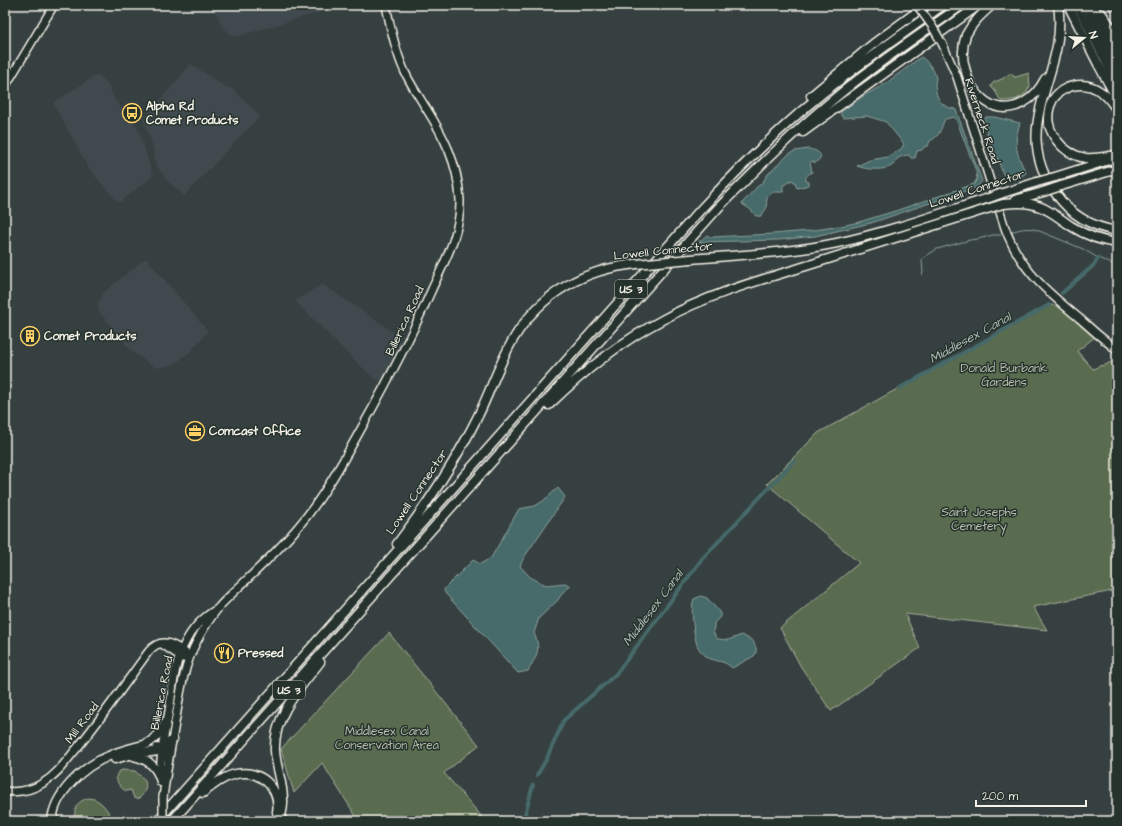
<svg xmlns="http://www.w3.org/2000/svg" width="1122" height="826" font-family="'Architects Daughter',sans-serif">
<rect width="100%" height="100%" fill="#364040"/>
<filter id="ink" filterUnits="userSpaceOnUse"><feTurbulence type="fractalNoise" baseFrequency=".025" numOctaves="2"/><feDisplacementMap in="SourceGraphic" scale="8" xChannelSelector="R" yChannelSelector="G"/><feConvolveMatrix kernelMatrix="1 2 1 2 8 2 1 2 1" color-interpolation-filters="sRGB"/></filter>
<g filter="url(#ink)">
<path fill="#41494e" d="M212 5H324L319 13 235 37 223 28Z
M191 64 222 85 234 90 260 116 184 196 166 179 156 165 152 143 143 120Z
M98 74 107 83 115 100 133 121 139 131 153 176 119 203 89 169 53 103Z
M146 258 208 331 191 351 173 365 156 368 132 352 98 310V303L104 292Z
M322 284 392 331 404 343 385 380 380 381 374 378 356 362 295 301Z"/>
<path fill="#5a6c50" stroke="#a7ae9c" d="M1029 73 1030 86C1028 90 1025 95 1021 97 1016 100 1007 101 1001 101 997 96 996 90 991 87V85L994 82 1002 79 1009 74H1013L1014 77H1016Z
M1052 305 1057 306 1061 308 1095 337 1077 351 1093 369 1102 365 1103 366 1117 359V590L1033 607 1047 630 905 614 920 648 831 711 801 667 780 628 859 563 767 484 818 433 1041 309Z
M389 633 479 745 444 773 483 818 482 821H359L322 763 294 793 281 749Z
M122 770 135 771 145 780C147 788 145 794 138 799L134 798 131 790 126 791C118 787 111 774 122 770Z
M89 798C102 799 108 811 113 821H75C74 808 75 802 89 798Z"/>
<path fill="#476b6a" stroke="#8ca19c" d="M921 57C927 61 935 70 936 78 936 80 935 82 935 84 936 99 941 107 955 109L956 110 982 181 977 187 871 223 815 236 779 240 699 242 707 235 710 237H714L730 236 773 234 808 231 841 226 859 222 895 211 974 184 977 179 976 171 956 119 954 117 945 119C940 130 941 135 930 141L928 146 924 147 922 150 917 151 915 158H911L909 155C905 155 900 157 897 159 896 160 894 164 893 165 886 171 866 170 857 166L870 160 888 157 901 149 904 144 886 122 867 116 843 118 841 116V112L865 95 885 84Z
M986 117H994L1020 123C1013 145 1016 152 1026 173L1022 176 1009 178 1003 174 997 157 991 146 984 123 985 118Z
M808 149C817 150 827 155 815 163L812 161 810 163 812 172C808 175 805 175 806 181L809 182V185L797 188 796 186 795 182 791 180 786 184 783 185V192H773L767 197 766 209 761 216H756L750 209 742 204V203L757 187 763 182 767 175 789 154 795 151Z
M558 488 565 497 523 559 520 566 530 577 546 585 565 583 571 586 564 591 557 601 539 618 534 633C542 651 536 656 528 671L518 673 445 593 444 589 473 560 480 564 491 558 519 509 535 506 543 501Z
M701 596 707 598 720 613V617L714 623V626L713 632 716 638 718 639 728 640 742 635 753 641 756 648V653L754 656 732 668C725 660 715 662 707 657 703 654 699 650 697 645 694 637 690 607 694 599Z"/>
<g fill="none" stroke-linecap="round" stroke-linejoin="round">
<path stroke="#8ca19c" stroke-width="1" d="M1011 232C1019 229 1028 227 1037 230L1083 249 1098 258 1117 266
M922 275 923 272 922 261 923 258 937 249 970 240 978 239 993 235H1001"/>
<path stroke="#476b6a" stroke-width="4" d="M1062 293 1094 265 1098 258
M900 388 1049 305
M537 775 546 760 564 720 616 674 702 559 795 460
M523 821 533 785"/>
<defs>
<path id="major" d="M943 45 957 77 1005 228C1020 269 1046 291 1079 318 1091 329 1104 340 1117 350
M5 87 54 5
M162 644 183 658
M161 778C159 754 166 729 170 705 173 685 175 663 184 645 191 630 203 617 217 609
M5 791C19 793 32 790 43 783 56 775 64 764 73 753 100 721 124 685 149 651 163 635 176 646 190 656
M163 798C166 773 171 748 175 723 180 695 183 667 197 641 203 629 211 617 219 607 225 600 232 594 238 588 259 568 280 549 298 527 323 498 342 463 361 429 387 383 411 337 432 289 445 261 461 232 460 200 458 163 444 136 424 105 417 93 409 82 404 70 395 50 390 26 386 5"/>
<path id="highway" d="M992 5C982 14 972 23 966 35 962 46 962 57 965 68 971 95 994 118 1023 103 1032 98 1040 89 1045 79
M1058 5C1069 74 1006 125 1056 194 1071 215 1092 227 1117 231
M1068 5 1098 64 1117 99
M1077 5 1117 83
M1086 5 1117 66
M1093 5 1117 52
M1113 5 1117 6
M1102 14 1117 35
M811 96 873 44 926 5
M1117 110C1112 103 1108 96 1101 92 1084 79 1057 85 1050 106 1042 130 1063 155 1086 158 1097 159 1107 156 1117 155
M803 132 979 5
M1055 177 1109 160
M1061 186 1117 169
M1000 194 1037 182
M1015 200 1043 192
M1003 204C1012 203 1021 202 1031 204 1046 207 1058 217 1071 226 1085 235 1101 241 1117 243
M691 259C740 255 789 253 837 243 888 232 939 214 989 198
M549 405C583 372 620 342 662 320 707 295 757 281 806 266 867 247 928 227 990 208
M397 544C429 502 455 463 478 416 491 390 499 363 514 338 541 293 585 269 636 264
M157 748 164 750 168 760
M134 756C148 759 158 768 161 782
M115 759 129 755 158 751 166 746 173 739
M203 793C213 785 223 777 236 774 259 769 281 787 277 812
M52 821C54 793 84 766 109 756 121 750 134 748 147 744 157 738 162 730 167 720
M157 821 702 208C740 167 780 128 823 93 862 62 903 34 943 5
M172 821 718 208C754 172 790 135 829 103 871 67 917 37 962 5
M280 821C281 815 283 809 283 803 284 785 276 768 275 751 273 716 300 688 320 662"/>
</defs>
<use href="#major" stroke="#f4f1e8" stroke-width="10"/>
<use href="#highway" stroke="#f4f1e8" stroke-width="11"/>
<use href="#major" stroke="#26332d" stroke-width="7"/>
<use href="#highway" stroke="#26332d" stroke-width="8"/>
<defs>
<path id="major-bridge" d="M917 5 932 26 943 45
M163 798V821"/>
<path id="highway-bridge" d="M1037 182 1055 177
M1043 192 1061 186
M989 198 1000 194
M990 208 1003 204
M636 264 691 259"/>
</defs>
<use href="#major-bridge" stroke="#f4f1e8" stroke-width="10" stroke-linecap="butt"/>
<use href="#highway-bridge" stroke="#f4f1e8" stroke-width="11" stroke-linecap="butt"/>
<use href="#major-bridge" stroke="#26332d" stroke-width="7"/>
<use href="#highway-bridge" stroke="#26332d" stroke-width="8"/>
</g>
</g>
<defs>
<symbol id="bus-ring" viewBox="-11 -11 22 22"><circle r="9.5" fill="#26332d" stroke="#ffd166" stroke-width="1.5"/><path d="M-5-6H5V4H4V6H2V4H-2V6H-4V4H-5ZM-3.5-4V0h7V-4ZM-3.5 1.2v1.5H-2V1.2ZM2 1.2v1.5H3.5V1.2Z" fill="#ffd166"/></symbol>
<symbol id="building-ring" viewBox="-11 -11 22 22"><circle r="9.5" fill="#26332d" stroke="#ffd166" stroke-width="1.5"/><path d="M-4-6H4V6H1V3H-1V6H-4ZM-2.5-4.3h1.7v1.8h-1.7ZM.8-4.3h1.7v1.8H.8ZM-2.5-1h1.7V.8h-1.7ZM.8-1h1.7V.8H.8Z" fill="#ffd166"/></symbol>
<symbol id="office-ring" viewBox="-11 -11 22 22"><circle r="9.5" fill="#26332d" stroke="#ffd166" stroke-width="1.5"/><path d="M-6-3h4V-5.5h4V-3h4V5H-6ZM-1-4.5V-3h2v-1.5ZM-6 0V1H6V0Z" fill="#ffd166"/></symbol>
<symbol id="restaurant-ring" viewBox="-11 -11 22 22"><circle r="9.5" fill="#26332d" stroke="#ffd166" stroke-width="1.5"/><path d="M-5-6h1v4h1v-4h1v4h1v-4h1v5L-1.5 .5V6h-2V.5L-5-1ZM5-6V6H3V1.5H1.5Q1.5-4 5-6Z" fill="#ffd166"/></symbol>
</defs>
<g fill-rule="evenodd">
<use href="#bus-ring" x="121" y="102" width="22" height="22"/>
<use href="#building-ring" x="19" y="325" width="22" height="22"/>
<use href="#office-ring" x="184" y="420" width="22" height="22"/>
<use href="#restaurant-ring" x="213" y="642" width="22" height="22"/>
</g>
<g text-anchor="middle" dominant-baseline="central" stroke-width="3" stroke-linejoin="round" paint-order="stroke">
<g fill="#26332d" stroke="#b6b8b0" stroke-width="1">
<rect x="615" y="280" width="32" height="18" rx="3"/>
<rect x="273" y="681" width="32" height="18" rx="3"/>
</g>
<g font-size="11" font-weight="bold" fill="#f4f1e8">
<text x="631" y="289">US 3</text>
<text x="289" y="690">US 3</text>
</g>
<g font-size="12" font-weight="bold" fill="#f4f1e8" stroke="#26332d" text-anchor="start">
<text x="146" y="106">Alpha Rd<tspan x="146" dy="14">Comet Products</tspan></text>
<text x="44" y="336">Comet Products</text>
<text x="209" y="431">Comcast Office</text>
<text x="238" y="653">Pressed</text>
</g>
<g font-size="12" fill="#f4f1e8" stroke="#26332d">
<text transform="translate(982 121) rotate(72)">Riverneck Road</text>
<text transform="translate(977 189) rotate(-18)">Lowell Connector</text>
<text transform="translate(663 251) rotate(-6)">Lowell Connector</text>
<text transform="translate(405 321) rotate(-65)">Billerica Road</text>
<text transform="translate(417 492) rotate(-56)">Lowell Connector</text>
<text transform="translate(162 693) rotate(-79)">Billerica Road</text>
<text transform="translate(82 723) rotate(-53)">Mill Road</text>
</g>
<g font-size="12" fill="#b6bcab" stroke="#26332d">
<text x="1004" y="368">Donald Burbank<tspan x="1004" dy="14">Gardens</tspan></text>
<text x="979" y="512">Saint Josephs<tspan x="979" dy="14">Cemetery</tspan></text>
<text x="387" y="731">Middlesex Canal<tspan x="387" dy="14">Conservation Area</tspan></text>
</g>
<g font-size="13" font-style="italic" fill="#afbbb6" stroke="#26332d">
<text transform="translate(970 338) rotate(-29)">Middlesex Canal</text>
<text transform="translate(653 608) rotate(-53)">Middlesex Canal</text>
</g>
</g>
<rect width="1122" height="826" fill="none" stroke="#26332d" stroke-width="20"/>
<rect x="10" y="10" width="1102" height="806" fill="none" stroke="#f4f1e8" stroke-width="1.5" filter="url(#ink)"/>
<g transform="translate(1084 38) rotate(72)" stroke="#26332d" stroke-width="3" paint-order="stroke">
<path d="M0-3L7 15L0 10L-7 15Z" fill="#f4f1e8"/>
<text y="-6" font-size="11" font-weight="bold" text-anchor="middle" fill="#f4f1e8">N</text>
</g>
<path d="M976 800v6h110v-6" fill="none" stroke="#f4f1e8" stroke-width="2"/>
<text x="982" y="800" font-size="12" fill="#f4f1e8" stroke="#26332d" stroke-width="3" paint-order="stroke">200 m</text>
</svg>
